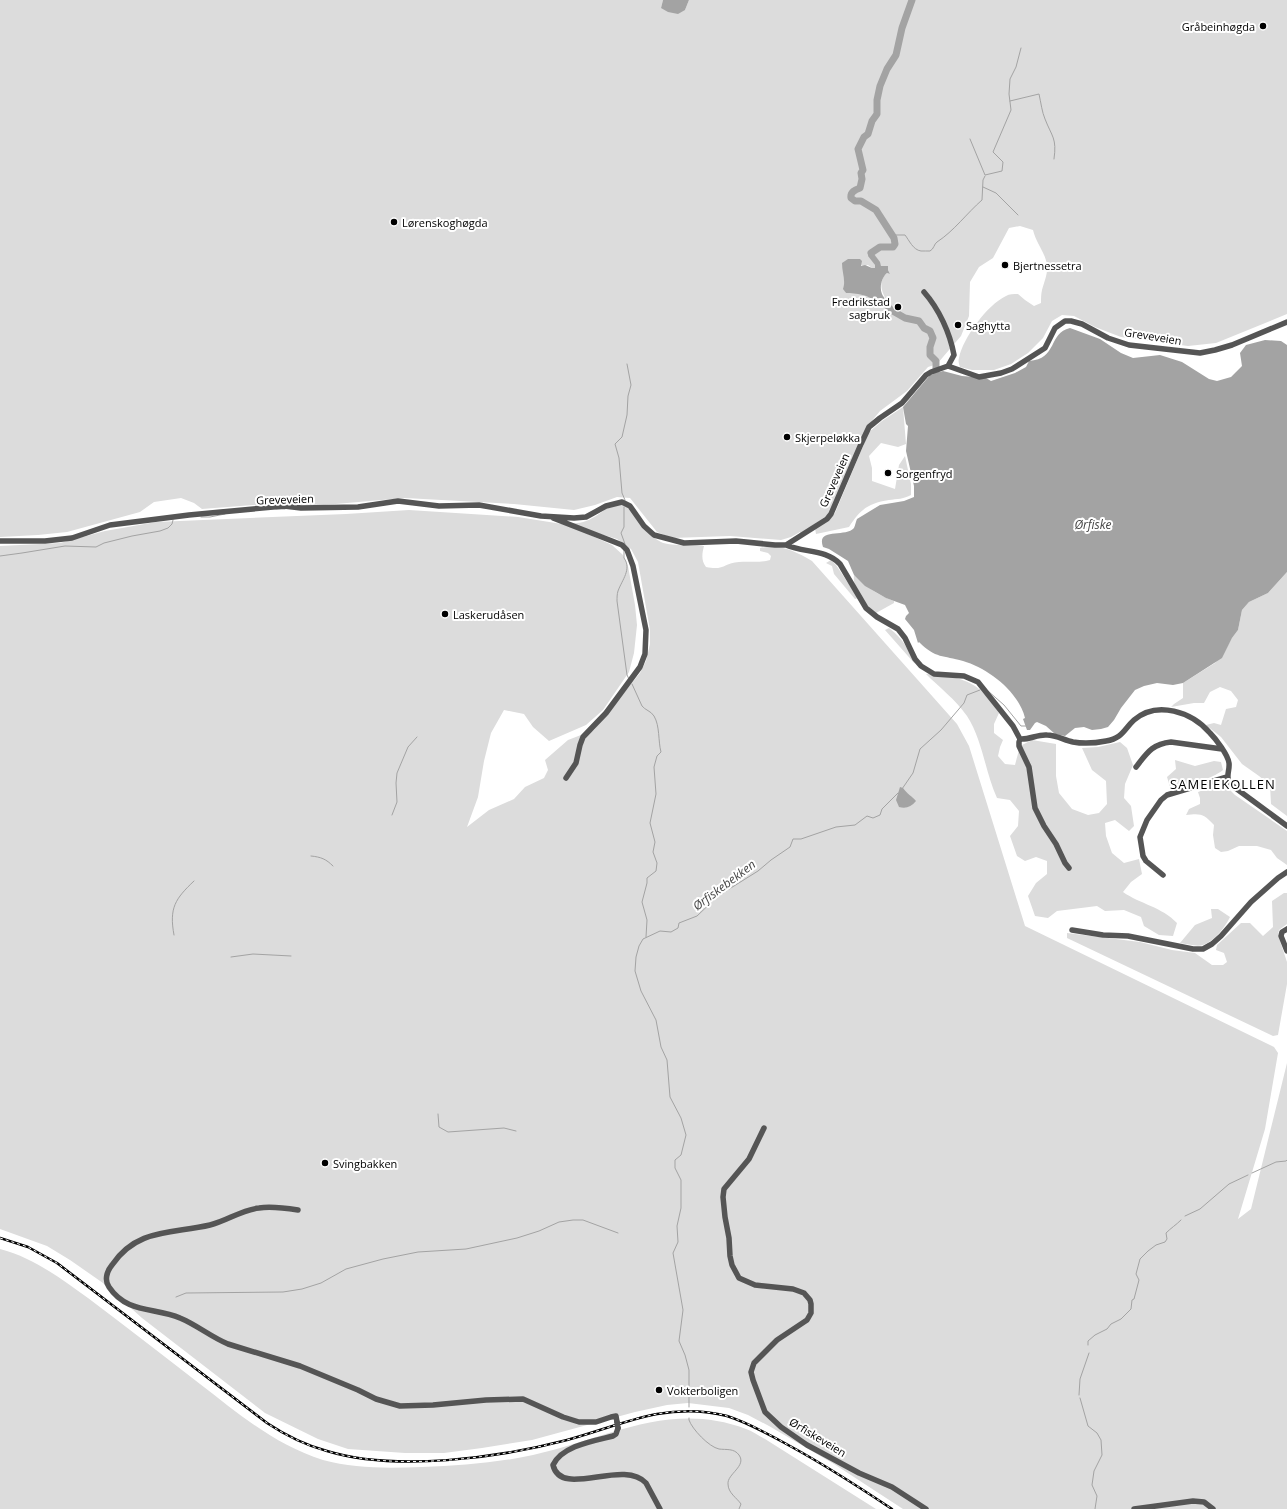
<svg xmlns="http://www.w3.org/2000/svg" width="1287" height="1509" font-family="'Open Sans',sans-serif">
<rect width="100%" height="100%" fill="#fff"/>
<path fill="#dcdcdc" fill-rule="evenodd" d="M0 0H663L661 8 685 10 689 0H1287V314L1216 343 1188 346 1121 337 1095 327 1074 316 1062 315 1052 321 1043 338 1028 353 1011 364 994 370H972L960 367C959 364 958 361 959 358 963 338 987 305 1006 296 1009 294 1014 294 1018 294L1025 300 1034 306 1041 303C1041 299 1041 294 1042 290 1044 282 1048 274 1047 265 1045 252 1036 243 1033 230L1020 226 1009 228 993 258 979 267 970 282 969 316 961 336 937 364 928 367 907 391 880 411 870 423 829 514 800 534V532L791 537 781 540 730 536 672 538 657 532 630 498 617 497 595 505 574 510 514 504 405 498 312 506H280L278 503 202 509 194 503 181 498 154 502 140 512 67 532 38 535 0 537ZM874 254 881 266H888V270L890 274 887 273C877 282 882 294 889 304L876 302 872 298 856 293H846L844 289 845 282 860 264 863 266 868 265 872 268H875V265L873 261Z
M903 407 906 444 898 447 881 443 869 456 872 468V481L895 489 899 465 905 456 911 484V495C904 499 897 499 889 500 868 503 860 510 849 527L816 534 815 528 835 513 869 432 882 421Z
M620 504C638 509 644 534 661 542 668 546 694 545 704 546 702 554 701 560 706 567 724 571 724 563 739 562 749 561 760 563 770 560L771 556 768 553 760 551V548C780 544 795 551 812 561L957 724 969 746 1025 926 1274 1047 1278 1053 1265 1129 1238 1219 1251 1209 1287 1063V1509H903L834 1464 769 1426 748 1415 729 1408 688 1403 667 1405 635 1412 532 1440 482 1448 444 1453H405L348 1449 318 1439 265 1413 142 1318 103 1283 70 1260 47 1246 0 1229V546L60 543 105 531 156 522 346 514 409 510 518 517 568 525 612 545 623 555 628 566 635 605 637 625 634 653 629 672 603 710 586 725 549 741 533 727 524 714 504 710 491 733 484 761 478 797 467 827 489 810 514 799 525 787 544 778 548 770 545 760 568 740 594 730 640 673 646 661 650 644V630L638 562 631 549 617 539 564 523C571 523 580 524 586 521 600 516 605 506 620 504Z
M831 560 836 565 858 598 855 599 834 574 832 566 826 563Z
M1287 572V816L1271 804 1270 785 1259 776 1242 764 1221 737 1206 725 1214 723 1221 725 1226 709 1236 707 1238 700 1231 691 1220 687 1210 692 1204 703H1194L1171 707 1174 704 1183 698V683L1215 663 1225 651 1232 638 1238 630 1242 610 1249 602 1268 593Z
M854 575C866 587 878 595 894 601V603L876 613C866 605 852 589 854 575Z
M889 628C903 639 908 648 915 664L885 630Z
M926 674C943 675 965 677 979 689 987 695 993 705 999 713L994 724V733L1003 740 1000 747 998 756 1005 764 1015 765 1020 746 1032 740 1056 744V776L1059 793 1072 809 1088 815 1099 813 1107 804 1106 781 1092 770 1082 748 1098 747 1120 742 1127 748 1133 765 1125 784 1124 798 1131 806 1134 826 1129 831 1115 820 1105 823 1106 836 1112 853 1124 863 1139 859 1142 874 1131 882 1123 892C1140 904 1162 907 1177 923L1173 936 1159 935 1144 926 1141 917 1124 910 1105 911 1097 906 1057 911 1048 918 1035 916 1028 896 1036 883 1047 874V861L1036 857 1025 861 1017 856 1010 836 1018 826 1019 811 1010 800 997 798C985 772 983 741 967 716 956 700 939 687 926 674Z
M1175 760 1195 766 1214 761 1221 762 1223 770C1212 779 1184 787 1170 787L1167 777 1176 769Z
M1217 785 1226 786 1235 795 1287 831V865L1277 858 1271 850 1257 846H1239L1228 851 1221 852 1215 848 1213 835 1214 825C1204 814 1201 813 1186 815L1189 809 1200 804V798L1198 792Z
M1284 893H1287V924L1279 930 1278 935 1287 962V984L1278 1035 1273 1036 1067 938V933L1140 942 1172 950 1195 953 1212 965H1223L1227 962 1224 953 1216 950 1217 945 1241 923H1250L1263 936 1273 927 1272 901Z
M1211 909H1218L1230 917C1225 927 1215 941 1203 945 1197 947 1187 944 1180 943L1195 925 1212 918Z
M0 1249C34 1258 60 1278 88 1298 126 1327 163 1355 200 1384 239 1414 275 1445 323 1460 355 1469 389 1468 422 1467 459 1466 496 1463 533 1455 606 1439 669 1400 746 1429 752 1431 759 1436 765 1439L876 1509H0Z"/>
<path fill="#a3a3a3" d="M663 0H689L685 10 678 14 668 12 661 8Z
M869 253 874 254 880 262 881 266H888V270L890 274 887 273C882 277 879 287 882 294 884 299 889 301 889 308L883 305 881 302H876C869 295 856 293 846 293L843 289C846 280 842 273 842 263L848 259H860L862 261 861 266 865 265 872 268H875V265L868 256Z
M1070 328 1100 339 1121 353 1133 358 1160 355 1182 362 1209 379 1217 381 1231 377 1242 366 1240 353 1246 345 1265 340 1281 341 1287 345V572L1268 593 1249 602 1242 610 1238 630 1232 638 1222 658 1183 683 1173 685 1157 683 1144 686 1135 690 1121 708 1114 720 1108 727 1101 729 1092 730 1084 727 1075 728 1065 736 1055 734 1046 726 1037 722 1035 723 1030 730H1027L1023 719 1025 718C1019 692 988 668 963 661 943 655 936 659 919 642L918 643 914 630 905 619 906 616 909 613 905 605 886 598 865 586 854 575 848 561 829 549 823 547C816 527 845 538 854 528 855 526 856 521 857 519L880 505 904 501 914 497V486L906 451 908 426 906 424 903 407 930 375 943 371 962 376 986 378 991 381 1015 373 1026 367 1029 361C1058 359 1048 333 1070 328Z
M900 787 903 788C907 794 912 796 916 801 911 807 906 809 899 807L896 800Z"/>
<g fill="none" stroke-linecap="round" stroke-linejoin="round">
<path stroke="#a3a3a3" stroke-width="1" d="M1010 101 1039 94C1041 103 1042 112 1045 119 1052 137 1057 138 1054 159
M970 139 985 175 1002 171 1003 162 993 152 1011 110 1009 94 1010 79 1016 67 1021 48
M983 187 996 193 1018 215
M892 235H905C909 240 913 250 921 251 923 251 928 251 930 251 934 249 934 244 937 242 954 231 967 213 982 200L983 180 985 176
M625 500 622 493 619 458 615 444 622 437 627 415 628 396 631 385 627 364
M624 507V527L621 533 625 544
M276 509H285
M201 517H210L225 514
M624 550V558C632 569 622 580 618 591 617 594 617 598 617 601L627 675 629 679
M0 556 22 553 65 546 96 547 104 543 132 536 160 531 168 528 172 524 173 520
M632 684 642 706C645 710 651 711 654 716 660 726 658 741 661 752L657 756 654 767 656 794 650 823 655 842 653 852 657 863 656 871 647 878V883L642 902 647 920 646 937
M988 691 1004 705 1021 726H1026
M902 789 913 773 920 749 941 730 964 703 967 695 980 690
M392 815 397 802 396 783 397 773 408 747 417 737
M311 856C321 857 326 859 333 866
M174 935C169 908 175 899 194 881
M231 957 253 954 291 956
M438 1114 439 1127 448 1132 504 1128 516 1131
M1252 1173 1276 1162 1286 1161 1287 1160
M1185 1216 1200 1209 1229 1184 1248 1175
M176 1297 186 1293 283 1292 302 1289 321 1283 346 1269 383 1259 418 1252 466 1249 517 1238 539 1231 559 1222 573 1220H583L618 1233
M1088 1345V1341L1095 1335 1107 1329 1111 1324 1121 1319 1131 1309 1132 1300 1134 1299 1139 1280 1136 1274 1140 1259 1148 1251 1156 1245 1165 1242 1167 1239 1166 1233C1171 1228 1176 1225 1181 1220
M1079 1395 1080 1379 1089 1353
M1080 1398 1088 1426 1097 1433 1101 1440 1102 1455 1094 1471 1092 1485 1097 1496 1095 1509
M689 1407V1370L685 1355 679 1341 683 1310 673 1253 678 1242 677 1226 681 1208V1180L675 1168V1160L681 1155 686 1135 681 1118 670 1097 667 1060 661 1047 656 1020 641 991 635 971 636 957 639 946 643 939 660 931 671 932 678 928 679 923 697 916 718 896 758 871 771 860 790 847 793 839H801L836 827 855 825 867 816 873 818 880 815 882 809 898 793
M689 1418V1420C692 1429 709 1447 719 1449 726 1450 734 1448 739 1455 747 1466 727 1474 728 1484 728 1493 737 1498 741 1504L739 1509"/>
<path stroke="#a3a3a3" stroke-width="7" d="M871 253 880 247H893L895 244 894 238 876 210 861 201H855L851 198C850 192 855 190 860 188L862 179 861 173 863 170 858 149 864 137 868 134 872 121 877 114V100L880 86 887 69 896 55 902 28 912 0
M889 308 891 310 905 318 919 321 924 328 930 331 933 338 930 347V355L936 361V372"/>
<path stroke="#555" stroke-width="5.5" d="M924 292C939 309 950 333 954 355L948 366
M553 518 612 541 622 545 627 550 633 566 646 630 645 654 640 667 606 713 583 737 580 745 576 763 566 778
M0 541H45L72 538 110 525 189 515 284 506 301 508 358 507 398 501 439 506 479 505 541 516 574 518 586 517 606 506 622 502 630 506 644 526 654 535 684 543 736 541 775 545H786L827 519 831 514 861 444 869 427 880 418 902 403 926 375 931 372 948 366 979 377 1001 373 1012 369 1045 348 1055 328 1065 321H1071L1082 324 1108 338 1129 345 1200 353 1215 350 1232 345 1287 322
M786 545C804 553 826 549 840 564L866 608 877 617 898 629 905 638 915 659 921 666 934 674 964 676 978 682 1013 726 1020 739C1029 740 1038 734 1047 735 1056 735 1064 740 1073 742 1084 744 1096 743 1106 741 1123 738 1124 729 1134 720 1157 700 1192 712 1210 733 1216 739 1228 755 1229 763 1230 771 1225 777 1230 784L1287 826
M1020 739 1019 742V746L1029 767 1035 808 1044 826 1056 844 1065 863 1069 868
M1136 767C1147 753 1152 744 1171 742L1222 749
M1163 875 1146 861 1143 856 1140 837 1147 820 1161 800 1167 795 1227 777
M1287 929 1282 932 1281 936 1287 951
M1072 930 1103 935 1128 936 1193 949H1203L1212 944 1221 936 1251 902 1278 878 1287 872
M764 1128 749 1159 724 1189 723 1197 725 1217 729 1238 730 1256 732 1265 739 1278 755 1285 793 1289 804 1293 810 1300 811 1304V1313L807 1320 777 1340 754 1363 751 1372 753 1380 765 1412 781 1427 807 1445 859 1473 892 1487 926 1509
M298 1210C285 1208 272 1206 259 1208 241 1210 227 1221 210 1225 172 1234 137 1228 112 1265 107 1271 104 1280 109 1287 127 1314 155 1307 180 1318 197 1325 211 1337 228 1344L300 1366 358 1390 376 1399 400 1406 433 1405 486 1400 523 1399 563 1417 579 1422H596L611 1417 616 1416 617 1422
M618 1428 616 1434 613 1436C593 1441 562 1446 553 1465 561 1499 623 1458 646 1483L660 1509
M1134 1509 1193 1501 1204 1502 1213 1509"/>
<defs>
<path id="rail" d="M0 1238 28 1247 57 1263 267 1423C285 1435 305 1445 327 1451 396 1472 498 1458 567 1440 597 1432 626 1420 657 1414 680 1410 704 1410 727 1416 749 1423 770 1435 790 1446 825 1465 859 1487 892 1509"/>
</defs>
<use href="#rail" stroke="#000" stroke-width="2.5"/>
<use href="#rail" stroke="#fff" stroke-width="1" stroke-dasharray="3" stroke-linecap="butt"/>
<path stroke="#555" stroke-width="5.5" d="M617 1422 618 1428"/>
</g>
<g fill="#000" stroke="#fff" stroke-width="1.5">
<circle cx="1263" cy="26" r="4"/>
<circle cx="394" cy="222" r="4"/>
<circle cx="1005" cy="265" r="4"/>
<circle cx="898" cy="307" r="4"/>
<circle cx="958" cy="325" r="4"/>
<circle cx="787" cy="437" r="4"/>
<circle cx="888" cy="473" r="4"/>
<circle cx="445" cy="614" r="4"/>
<circle cx="325" cy="1163" r="4"/>
<circle cx="659" cy="1390" r="4"/>
</g>
<g text-anchor="middle" dominant-baseline="central" stroke-width="4" stroke-linejoin="round" paint-order="stroke">
<g font-size="11" fill="#000" stroke="#fff" text-anchor="start">
<text x="1255" y="26" text-anchor="end">Gråbeinhøgda</text>
<text x="402" y="222">Lørenskoghøgda</text>
<text x="1013" y="265">Bjertnessetra</text>
<text x="890" y="301" text-anchor="end">Fredrikstad<tspan x="890" dy="13">sagbruk</tspan></text>
<text x="966" y="325">Saghytta</text>
<text x="795" y="437">Skjerpeløkka</text>
<text x="896" y="473">Sorgenfryd</text>
<text x="453" y="614">Laskerudåsen</text>
<text x="333" y="1163">Svingbakken</text>
<text x="667" y="1390">Vokterboligen</text>
</g>
<g font-size="11" fill="#000" stroke="#fff">
<text transform="translate(1153 336) rotate(9)">Greveveien</text>
<text transform="translate(834 480) rotate(-66)">Greveveien</text>
<text transform="translate(285 499) rotate(-2)">Greveveien</text>
<text transform="translate(818 1437) rotate(31)">Ørfiskeveien</text>
</g>
<g font-size="12" font-style="italic" fill="#444" stroke="#fff">
<text x="1093" y="524">Ørfiske</text>
<text transform="translate(724 885) rotate(-37)">Ørfiskebekken</text>
</g>
<g font-size="13" letter-spacing="1" fill="#000" stroke="#fff">
<text x="1223" y="784">SAMEIEKOLLEN</text>
</g>
</g>
</svg>
